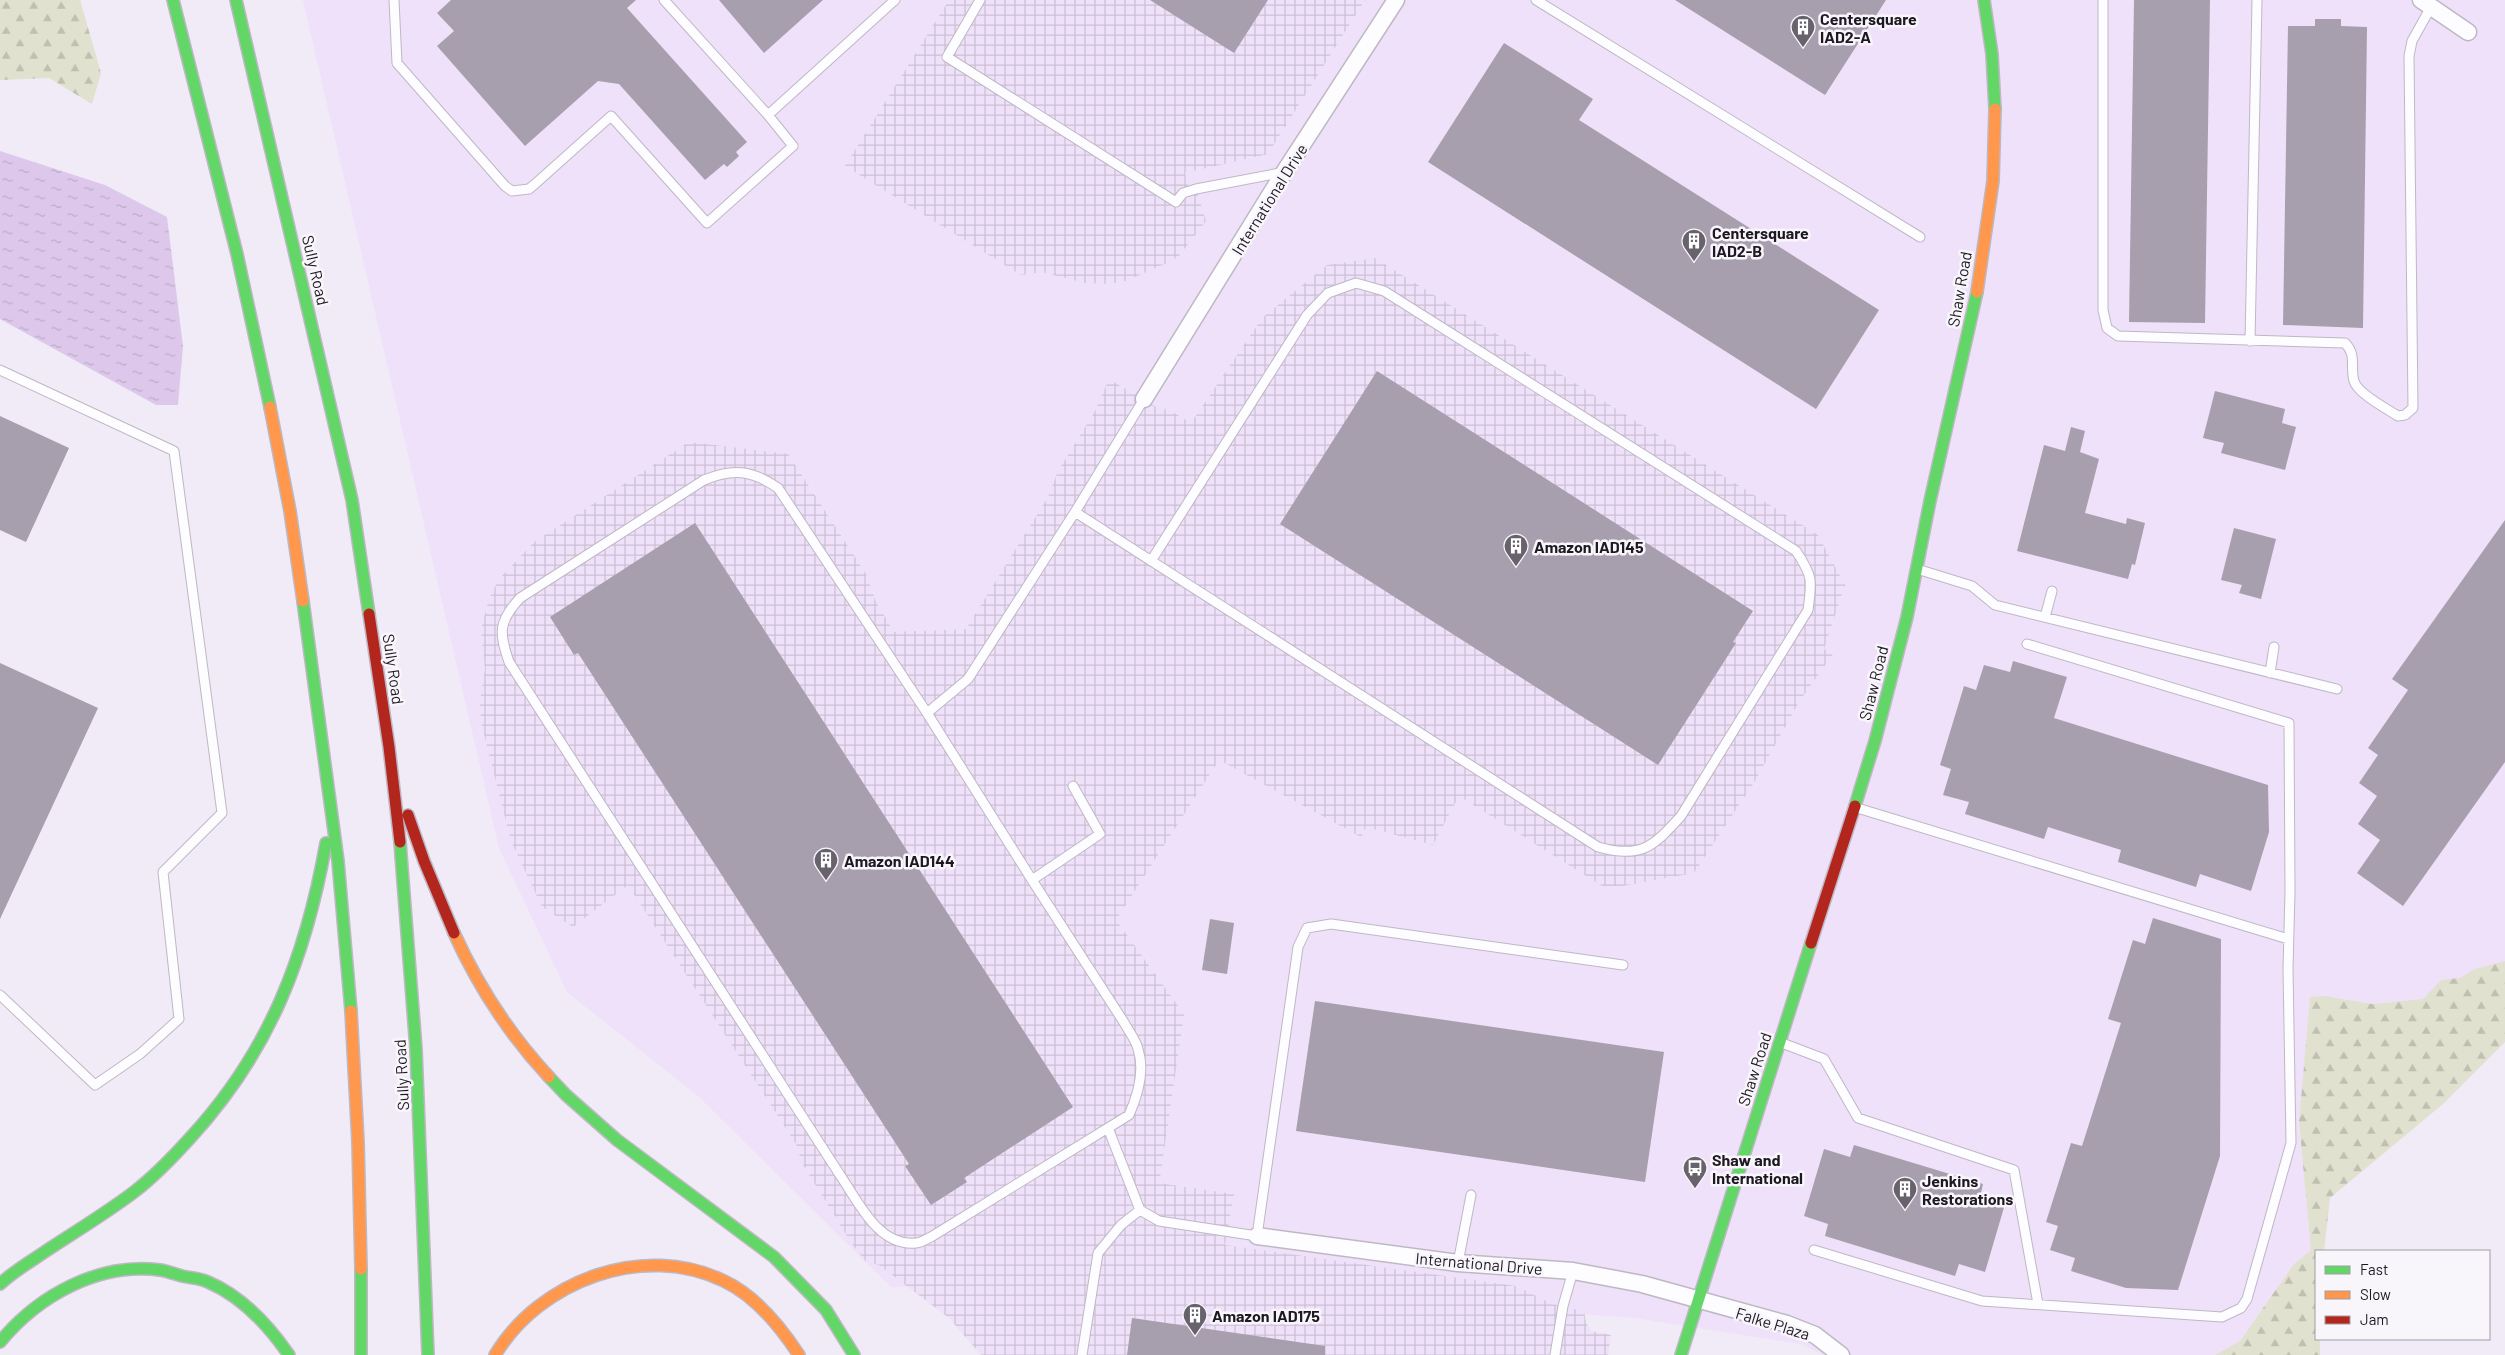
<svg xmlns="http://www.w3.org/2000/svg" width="2505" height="1355" font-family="Barlow,sans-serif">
<defs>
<pattern id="industrial-grid" width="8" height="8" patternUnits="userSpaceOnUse" patternTransform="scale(1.25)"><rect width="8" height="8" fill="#eee1f9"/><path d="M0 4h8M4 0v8" fill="none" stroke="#ccc0d5"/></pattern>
<pattern id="forest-firs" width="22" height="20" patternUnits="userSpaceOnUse" patternTransform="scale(1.25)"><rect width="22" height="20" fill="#e0e1cf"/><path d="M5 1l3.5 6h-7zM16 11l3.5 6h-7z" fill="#c0c0b1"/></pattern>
<pattern id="water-ripples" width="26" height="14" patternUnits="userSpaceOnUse" patternTransform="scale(1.25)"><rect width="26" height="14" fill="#ddc8ec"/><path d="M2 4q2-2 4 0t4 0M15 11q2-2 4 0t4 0" fill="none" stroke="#bdabca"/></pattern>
</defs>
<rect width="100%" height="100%" fill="#f1eaf7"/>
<path fill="#eee1f9" d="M303 0H2505V961L2475 969 2461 978 2441 980 2423 999 2372 1004 2325 996 2310 998 2299 1122 2311 1250 2294 1264 2240 1341 2215 1355H1823L1801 1344 1635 1318 1180 1284 891 1287 698 1096 567 992 499 848Z"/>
<path fill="url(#industrial-grid)" d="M949 0H1365L1268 154 1185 173 1189 190 1196 189 1206 221 1179 256 1169 262 1126 281 1109 284 1084 283 1042 272 1021 275 845 166Z
M1375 258 1818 535 1845 585 1824 649 1833 654 1799 702 1755 781 1694 873 1622 886H1602L1459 796 1433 845 1366 827 1361 837 1219 760 1116 920 1184 1014 1160 1178 1165 1184 1234 1194 1225 1245 1516 1286 1552 1304 1584 1311 1586 1323 1591 1331 1611 1335 1608 1355H981L949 1318 879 1265 866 1262 852 1244 802 1163 796 1144 628 885 573 927 542 907 511 841 481 722 480 702 485 669 481 629 489 599 499 579 534 542 689 442 788 454 866 574 876 602 894 632 966 629 1048 497 1058 471 1095 411 1109 379 1163 411 1166 408 1191 423 1262 318 1327 265Z"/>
<path fill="url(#forest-firs)" d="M0 0H80L101 73 92 104 49 78 0 80Z
M2505 961V1042L2443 1104 2330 1198 2324 1251H2316V1339H2320V1355H2215L2240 1341 2294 1264 2311 1250 2299 1122 2310 997 2325 996 2372 1004 2423 999 2441 980 2460 978 2475 969Z"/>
<path fill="url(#water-ripples)" d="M0 151 105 185 167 217 183 346 178 405H156L0 319Z"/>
<path fill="#a79fad" d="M451 0H636L627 8 747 142 736 152 739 156 727 167 724 164 705 180 619 84 598 81 525 146 437 46 454 31 437 13Z
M719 0H823L764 53Z
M1150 0H1268L1234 53Z
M1675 0H1886L1825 95Z
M2134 0H2210L2205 323 2129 322Z
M2315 19H2341V26L2367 27 2363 328 2283 325 2288 26H2315Z
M1504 43 1593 99 1579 120 1879 310 1816 409 1428 162Z
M1377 371 1753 611 1733 642 1736 643 1658 765 1280 524Z
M2215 391 2285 409 2282 423 2296 427 2285 470 2221 453 2224 443 2203 438Z
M0 416 69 448 26 542 0 530Z
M2071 427 2085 431 2080 452 2099 459 2085 513 2126 524 2127 518 2145 523 2135 565 2132 564 2128 579 2017 551 2044 445 2065 451Z
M2505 520V762L2403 906 2357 873 2380 840 2358 824 2377 796 2359 783 2378 755 2368 748 2408 690 2392 679Z
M695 523 1073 1107 964 1178 967 1182 931 1205 905 1166 909 1164 578 653 574 655 550 617Z
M2234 528 2276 539 2261 599 2239 593 2242 585 2221 580Z
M2013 661 2067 677 2054 718 2268 785 2269 832 2251 891 2200 874 2196 887 2118 862 2121 850 2048 827 2044 839 1965 814 1969 802 1943 795 1951 769 1940 765 1964 686 1976 690 1984 665 2010 672Z
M0 663 98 708 0 919Z
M2153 918 2221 939 2220 1156 2178 1290 2126 1288 2071 1271 2075 1258 2050 1250 2058 1226 2046 1222 2071 1143 2082 1146 2121 1023 2108 1019 2133 940 2145 944Z
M1210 919 1234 923 1227 974 1202 970Z
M1315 1001 1664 1052 1645 1182 1296 1131Z
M1854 1145 1983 1184 1980 1197 2005 1204 1985 1272 1959 1264 1955 1276 1825 1236 1828 1224 1804 1216 1824 1149 1850 1157Z
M1132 1318 1325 1346V1355H1127Z"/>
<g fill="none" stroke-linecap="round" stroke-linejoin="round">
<defs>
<path id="lane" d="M394 0 397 63 505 186 512 191 529 189 535 184 611 116 707 223 793 146 768 115
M664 0 768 115 895 0
M980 0 947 57 1176 202 1183 193 1196 189 1285 172
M1536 0 1920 237
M2103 0V310L2107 328 2118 336 2345 343C2357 355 2350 367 2354 381 2357 393 2387 409 2398 416L2405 415 2413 408 2409 56 2412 41 2431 7
M2250 341 2257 0
M0 370 174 451 222 813 163 872 179 1019 140 1054 95 1085 0 995
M1075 512 1598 847C1641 859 1653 847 1681 816L1808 610C1812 581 1813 576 1796 551L1384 291 1356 283 1328 293 1307 315 1151 561
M1917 569 1972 586 1995 605 2337 689
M2045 617 2052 591
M2270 673 2274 647
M927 713 1032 880 1125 1024C1129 1032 1136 1040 1138 1049 1145 1071 1138 1095 1129 1115L931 1237C926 1239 921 1243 916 1243 878 1247 858 1201 840 1175L509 662C499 633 498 622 520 598L704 480C733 468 752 470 778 488L927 713 968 679 1075 512 1144 399
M1854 807 2288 939
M1032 880 1100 834 1073 786
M1782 1043 1824 1059 1858 1118 2014 1170 2038 1304
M1108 1128 1140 1210
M1814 1250 1982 1301 2222 1317 2241 1308 2247 1299 2291 1143 2288 969 2290 891 2289 723 2027 644
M1458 1263 1471 1195
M1082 1355 1098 1253 1121 1225 1140 1210 1159 1221 1257 1236 1298 947 1307 928 1331 924 1623 965
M1555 1355 1563 1306 1573 1271"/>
<path id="street" d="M2421 0 2468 32
M1144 399 1285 171 1396 0
M1257 1236 1458 1263 1573 1271 1642 1284 1787 1324 1815 1335 1841 1355"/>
<path id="fast" d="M173 0 237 254 270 407
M236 0 352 500 369 614
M1984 0 1992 54 1995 109
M303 601 338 861 351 1011
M1855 806 1875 741 1907 617 1930 501 1977 292
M400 842 416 1049 428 1355
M549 1077 566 1095 617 1140 774 1257 826 1310 854 1355
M361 1269V1355
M0 1284C13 1272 28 1263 43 1253 73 1233 105 1214 134 1192 155 1176 173 1157 191 1137 270 1051 306 956 326 843
M0 1342C38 1296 98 1262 160 1270 167 1271 175 1274 182 1276 190 1278 200 1278 208 1282 241 1296 269 1326 289 1355
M1681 1355 1811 943"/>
<path id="slow" d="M1977 292 1993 181 1995 109
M270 407 290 511 303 601
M454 933C478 986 510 1035 549 1077
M351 1011 358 1142 361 1269
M495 1355C540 1280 644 1242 724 1281 756 1296 780 1326 799 1355"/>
<path id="jam" d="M369 614 389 747 400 842
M408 815 424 861 454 933
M1811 943 1855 806"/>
</defs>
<use href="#lane" stroke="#beb8c3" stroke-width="11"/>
<use href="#street" stroke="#beb8c3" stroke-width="19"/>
<use href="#fast" stroke="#beb8c3" stroke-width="14"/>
<use href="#slow" stroke="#beb8c3" stroke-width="14"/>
<use href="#jam" stroke="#beb8c3" stroke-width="14"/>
<use href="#lane" stroke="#fdfcfe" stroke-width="9"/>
<use href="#street" stroke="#fdfcfe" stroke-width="16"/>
<use href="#fast" stroke="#63d668" stroke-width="11"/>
<use href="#slow" stroke="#ff974d" stroke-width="11"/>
<use href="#jam" stroke="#b3261e" stroke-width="11"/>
</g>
<defs>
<symbol id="building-pin" viewBox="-11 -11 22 30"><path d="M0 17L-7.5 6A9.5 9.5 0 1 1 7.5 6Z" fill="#67626c" stroke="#f9f6fb"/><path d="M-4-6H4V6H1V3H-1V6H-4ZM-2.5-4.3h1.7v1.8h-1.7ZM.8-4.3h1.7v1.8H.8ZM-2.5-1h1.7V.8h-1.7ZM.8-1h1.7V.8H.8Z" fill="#fff"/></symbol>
<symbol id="bus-pin" viewBox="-11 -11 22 30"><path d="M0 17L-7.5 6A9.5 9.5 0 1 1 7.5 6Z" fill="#67626c" stroke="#f9f6fb"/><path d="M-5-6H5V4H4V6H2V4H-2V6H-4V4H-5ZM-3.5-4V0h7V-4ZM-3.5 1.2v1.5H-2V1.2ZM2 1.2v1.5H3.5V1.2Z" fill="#fff"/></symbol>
</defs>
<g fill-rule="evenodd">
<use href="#building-pin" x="1789" y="13" width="28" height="38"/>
<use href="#building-pin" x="1680" y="227" width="28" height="38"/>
<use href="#building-pin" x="1502" y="532" width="28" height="38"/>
<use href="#building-pin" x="812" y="846" width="28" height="38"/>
<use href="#bus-pin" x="1681" y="1154" width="28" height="38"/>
<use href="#building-pin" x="1891" y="1175" width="28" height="38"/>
<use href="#building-pin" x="1181" y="1301" width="28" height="38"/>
</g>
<g text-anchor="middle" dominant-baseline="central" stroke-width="5" stroke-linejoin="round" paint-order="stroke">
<g font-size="16" font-weight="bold" fill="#1d1821" stroke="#f9f6fb" text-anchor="start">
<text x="1820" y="18">Centersquare<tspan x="1820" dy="18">IAD2-A</tspan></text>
<text x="1712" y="232">Centersquare<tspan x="1712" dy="18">IAD2-B</tspan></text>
<text x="1534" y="546">Amazon IAD145</text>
<text x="844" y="860">Amazon IAD144</text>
<text x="1712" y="1159">Shaw and<tspan x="1712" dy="18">International</tspan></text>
<text x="1922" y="1180">Jenkins<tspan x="1922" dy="18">Restorations</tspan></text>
<text x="1212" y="1315">Amazon IAD175</text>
</g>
<g font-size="16" fill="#1d1821" stroke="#f9f6fb">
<text transform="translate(1269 199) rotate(-58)">International Drive</text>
<text transform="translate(316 270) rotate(77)">Sully Road</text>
<text transform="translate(1959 289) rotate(-80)">Shaw Road</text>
<text transform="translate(394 669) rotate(82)">Sully Road</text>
<text transform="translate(1873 683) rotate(-76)">Shaw Road</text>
<text transform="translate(1754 1069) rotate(-72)">Shaw Road</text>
<text transform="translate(401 1075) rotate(-93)">Sully Road</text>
<text transform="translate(1479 1263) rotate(5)">International Drive</text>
<text transform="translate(1773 1323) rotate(17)">Falke Plaza</text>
</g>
</g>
<rect x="2315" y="1250" width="175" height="90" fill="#f9f6fb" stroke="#a19da4"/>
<rect x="2325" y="1266" width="25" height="8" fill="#63d668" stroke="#a19da4"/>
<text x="2360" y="1275" font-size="15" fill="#1d1821">Fast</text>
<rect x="2325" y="1291" width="25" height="8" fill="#ff974d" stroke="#a19da4"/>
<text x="2360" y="1300" font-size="15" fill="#1d1821">Slow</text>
<rect x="2325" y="1316" width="25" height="8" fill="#b3261e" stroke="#a19da4"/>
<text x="2360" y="1325" font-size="15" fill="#1d1821">Jam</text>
</svg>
